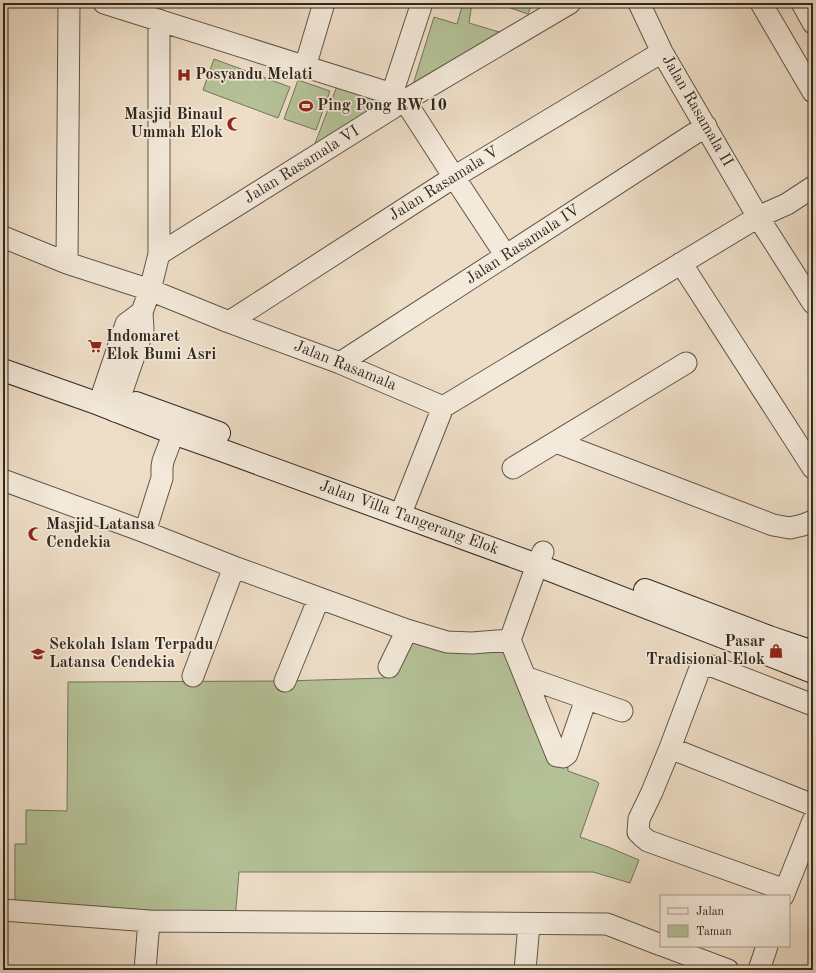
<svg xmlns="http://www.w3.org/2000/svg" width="816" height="973" font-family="'Old Standard TT',serif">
<rect width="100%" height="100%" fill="#eedec7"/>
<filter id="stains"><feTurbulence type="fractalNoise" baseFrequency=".005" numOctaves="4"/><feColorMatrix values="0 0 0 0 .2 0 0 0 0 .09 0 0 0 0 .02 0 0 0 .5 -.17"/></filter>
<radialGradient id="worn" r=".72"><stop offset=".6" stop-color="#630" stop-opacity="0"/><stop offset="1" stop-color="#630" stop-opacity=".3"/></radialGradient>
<path fill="#b5c298" stroke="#73755c" d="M463 3H472L469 23 506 34 411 91 434 17 457 24Z
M496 3H532L528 14Z
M214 59 290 87 278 118 203 90Z
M298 80 330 91 316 130 284 119Z
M337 86 378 96 380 109 314 146Z
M407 630 510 640 567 754 568 771 596 781 599 783 580 837 608 847 639 860 630 883 593 872H239L235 921 15 911V844H26V810L67 811 68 682 285 681 385 678Z"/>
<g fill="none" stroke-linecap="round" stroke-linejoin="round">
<defs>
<path id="street" d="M104 3 392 94 405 101 454 177 506 256
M639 3 662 52 758 217 813 303
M761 3 813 92
M802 3 813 23
M305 67 324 3
M392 94 422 3
M3 237 67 263 150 290 229 322 340 363 443 407
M159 254 394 107 570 3
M67 263 69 3
M681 263 813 468
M229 322 454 177 662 52
M340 363 706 126
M99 404 126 324 142 312
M443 407 758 217 787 204 813 187
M115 411 143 330 142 312 150 290 159 254V20
M556 442 773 525 790 528 803 525 813 521
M513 468 686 363
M3 480 145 532 234 567 319 598 407 630 447 642 472 643 510 640 537 565 543 552
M400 515 405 503 443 407
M145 532 162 478V467L163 461 179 419
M510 640 557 756 563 757 567 754 586 699
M389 667 407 630
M193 676 234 567
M525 677 622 711
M285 681 319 598
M670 748 813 805
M785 890 648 841 643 837 638 832 639 819 652 792 670 748 699 671 703 667 712 666 813 705
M783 896 813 821
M3 910 149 921 607 924 661 945
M664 946 728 970
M145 970 149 921
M525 970 529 924
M759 970 767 946"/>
<path id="secondary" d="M3 370 99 404 173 433 224 451 537 565 813 672
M136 403 219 433
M645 590 769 637 813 652"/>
</defs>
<use href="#street" stroke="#605649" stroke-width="23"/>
<use href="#secondary" stroke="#31281f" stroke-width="24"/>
<use href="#street" stroke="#f4eadb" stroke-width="21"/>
<use href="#secondary" stroke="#f4eadb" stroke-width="22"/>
</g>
<defs>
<symbol id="hospital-bare" viewBox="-9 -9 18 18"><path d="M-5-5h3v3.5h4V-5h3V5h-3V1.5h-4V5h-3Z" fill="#8f2418" stroke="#f4eadb" stroke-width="2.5" paint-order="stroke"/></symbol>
<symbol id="stadium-bare" viewBox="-9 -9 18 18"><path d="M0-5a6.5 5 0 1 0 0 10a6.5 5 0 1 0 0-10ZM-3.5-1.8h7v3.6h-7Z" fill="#8f2418" stroke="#f4eadb" stroke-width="2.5" paint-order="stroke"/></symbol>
<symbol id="mosque-bare" viewBox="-9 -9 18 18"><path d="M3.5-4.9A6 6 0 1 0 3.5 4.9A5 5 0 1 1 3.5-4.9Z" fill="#8f2418" stroke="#f4eadb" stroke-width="2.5" paint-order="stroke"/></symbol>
<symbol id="supermarket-bare" viewBox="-9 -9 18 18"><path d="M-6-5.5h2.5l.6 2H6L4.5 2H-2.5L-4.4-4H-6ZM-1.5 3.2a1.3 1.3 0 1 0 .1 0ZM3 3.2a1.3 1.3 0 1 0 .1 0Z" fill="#8f2418" stroke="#f4eadb" stroke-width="2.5" paint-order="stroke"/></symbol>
<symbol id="shop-bare" viewBox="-9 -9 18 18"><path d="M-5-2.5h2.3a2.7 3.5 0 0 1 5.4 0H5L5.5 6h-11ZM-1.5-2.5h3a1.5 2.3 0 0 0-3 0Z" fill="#8f2418" stroke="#f4eadb" stroke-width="2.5" paint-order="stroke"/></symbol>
<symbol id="school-bare" viewBox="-9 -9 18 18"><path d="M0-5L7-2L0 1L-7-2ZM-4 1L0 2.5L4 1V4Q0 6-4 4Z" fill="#8f2418" stroke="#f4eadb" stroke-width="2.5" paint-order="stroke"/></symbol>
</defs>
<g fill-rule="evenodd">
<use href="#hospital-bare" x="174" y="65" width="20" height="20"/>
<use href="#stadium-bare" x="296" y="96" width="20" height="20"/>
<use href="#mosque-bare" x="224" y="114" width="20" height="20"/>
<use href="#supermarket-bare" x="85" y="336" width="20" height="20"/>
<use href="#mosque-bare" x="25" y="524" width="20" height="20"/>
<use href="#shop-bare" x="766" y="641" width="20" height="20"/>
<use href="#school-bare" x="28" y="644" width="20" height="20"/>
</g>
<g text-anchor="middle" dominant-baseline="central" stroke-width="3.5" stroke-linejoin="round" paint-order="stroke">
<g font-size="16" font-weight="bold" fill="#31281f" stroke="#f4eadb" text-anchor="start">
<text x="195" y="75">Posyandu Melati</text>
<text x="317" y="106">Ping Pong RW 10</text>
<text x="223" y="115" text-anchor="end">Masjid Binaul<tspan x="223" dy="18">Ummah Elok</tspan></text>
<text x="106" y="337">Indomaret<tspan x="106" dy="18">Elok Bumi Asri</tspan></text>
<text x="46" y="525">Masjid Latansa<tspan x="46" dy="18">Cendekia</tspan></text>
<text x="765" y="642" text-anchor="end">Pasar<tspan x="765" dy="18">Tradisional Elok</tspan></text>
<text x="49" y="645">Sekolah Islam Terpadu<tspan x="49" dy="18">Latansa Cendekia</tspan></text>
</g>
<g font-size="16" fill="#31281f" stroke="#f4eadb">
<text transform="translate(697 111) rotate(60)">Jalan Rasamala II</text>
<text transform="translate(302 165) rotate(-32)">Jalan Rasamala VI</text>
<text transform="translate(444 184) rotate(-32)">Jalan Rasamala V</text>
<text transform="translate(523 245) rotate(-33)">Jalan Rasamala IV</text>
<text transform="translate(345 366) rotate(22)">Jalan Rasamala</text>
<text transform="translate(409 518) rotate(20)">Jalan Villa Tangerang Elok</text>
</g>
</g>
<rect width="816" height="973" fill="none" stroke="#eedec7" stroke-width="16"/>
<rect x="4" y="4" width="808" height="965" fill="none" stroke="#31281f" stroke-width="2"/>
<rect x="8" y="8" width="800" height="957" fill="none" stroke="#31281f"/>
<rect x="660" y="895" width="130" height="52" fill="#f4eadb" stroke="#a69c90"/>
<rect x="668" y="908" width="20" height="6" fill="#f4eadb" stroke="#a69c90"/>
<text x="696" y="915" font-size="12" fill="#31281f">Jalan</text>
<rect x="668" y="925" width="20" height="12" fill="#b5c298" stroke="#a69c90"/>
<text x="696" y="935" font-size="12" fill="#31281f">Taman</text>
<rect width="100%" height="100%" filter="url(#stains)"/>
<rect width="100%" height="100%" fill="url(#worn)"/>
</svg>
